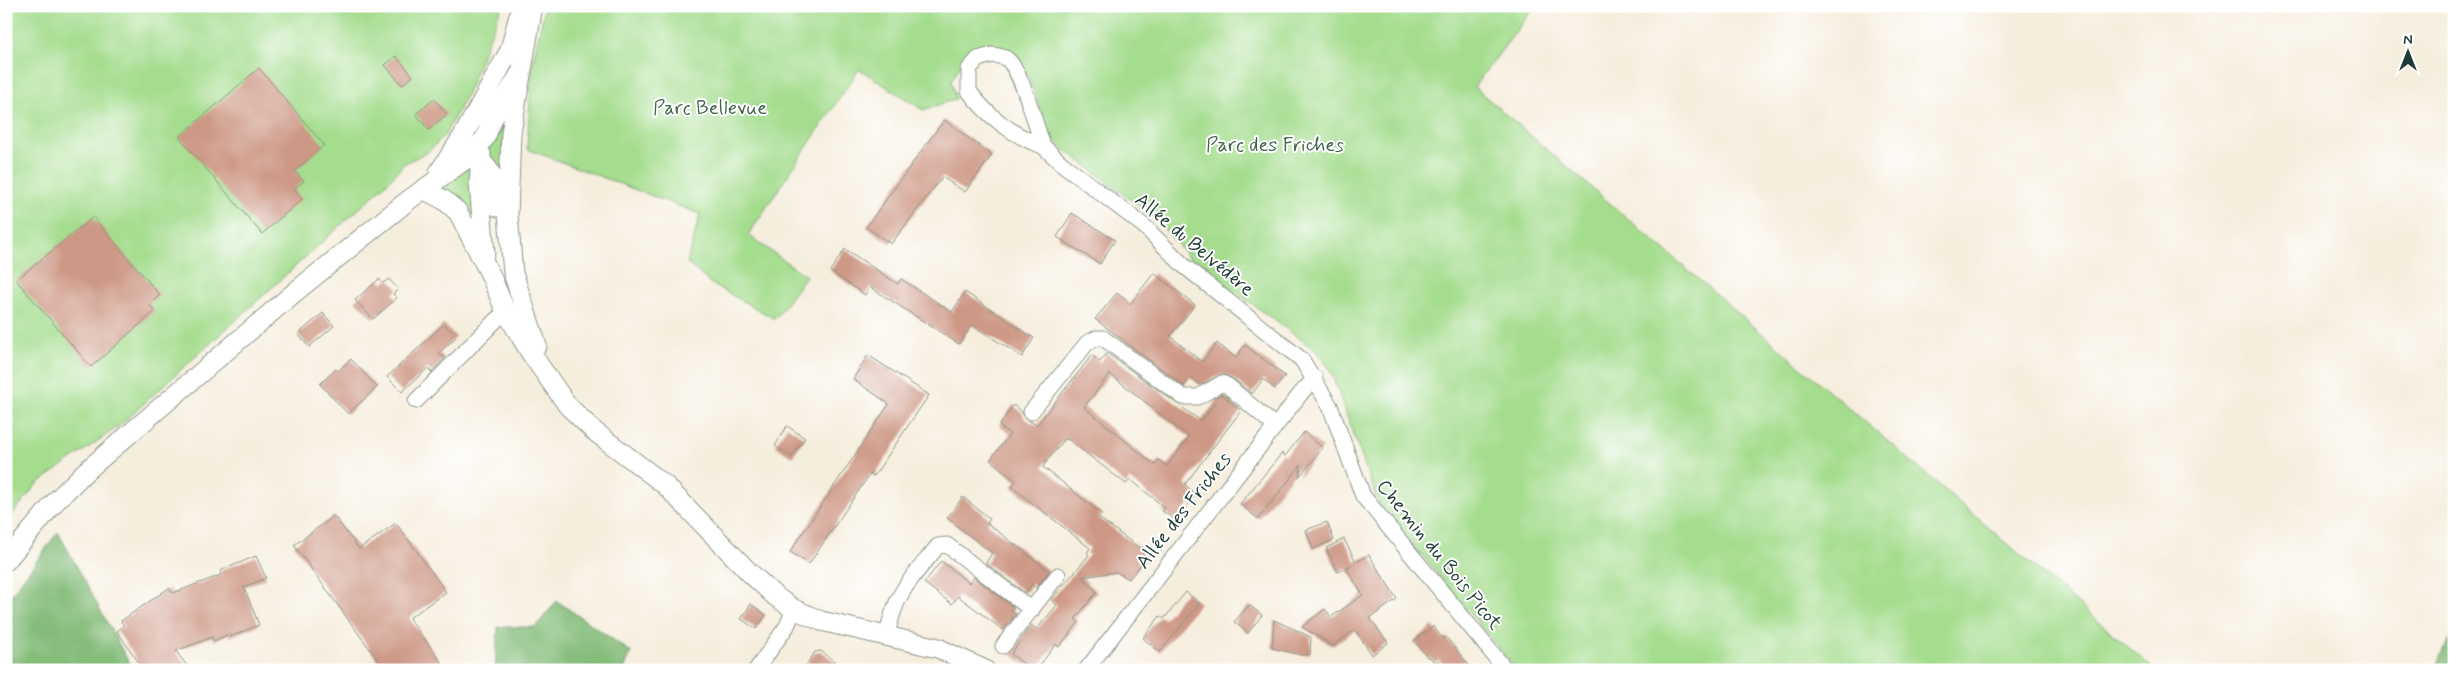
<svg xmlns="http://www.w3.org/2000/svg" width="2460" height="676" font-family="Mynerve,sans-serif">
<rect width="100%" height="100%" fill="#fff"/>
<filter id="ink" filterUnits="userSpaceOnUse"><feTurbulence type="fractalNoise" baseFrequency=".02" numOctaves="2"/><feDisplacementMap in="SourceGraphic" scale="10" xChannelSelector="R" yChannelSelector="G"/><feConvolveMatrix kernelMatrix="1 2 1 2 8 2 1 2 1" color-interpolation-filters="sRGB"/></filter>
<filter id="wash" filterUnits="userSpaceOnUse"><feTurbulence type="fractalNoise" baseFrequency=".0096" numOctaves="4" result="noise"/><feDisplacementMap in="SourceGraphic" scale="20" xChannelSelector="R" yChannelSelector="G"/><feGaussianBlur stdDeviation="1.12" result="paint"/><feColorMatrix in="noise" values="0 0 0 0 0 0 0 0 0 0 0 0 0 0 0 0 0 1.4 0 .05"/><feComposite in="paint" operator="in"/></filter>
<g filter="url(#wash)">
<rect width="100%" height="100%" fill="#f6eedd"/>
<path fill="#a5dd8e" stroke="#628d61" d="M6 6H502L467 94 445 135 428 152 405 163 383 187 119 426 37 484 6 522Z
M545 6H1535L1474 87 2155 670H1517L1378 502 1330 369 1314 349 1190 259 1156 219 1056 143 1041 113 1029 78 1015 54 993 44 966 56 951 81 956 99 923 110 859 69 748 235 806 276 775 319 710 283 687 263 700 214 527 149 532 66Z
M496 127 505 128 503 176 486 160Z
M466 168 473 171 474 230 443 192 444 185Z"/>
<path fill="#84bc79" stroke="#527c56" d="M58 532 133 670H6V602Z
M557 601 631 652 624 670H495L498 627H535Z
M2454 629V670H2435Z"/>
<g id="blocks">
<path fill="#cd9885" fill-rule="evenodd" d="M396 56 413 76 402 85 385 65Z
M259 68 324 145 295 171 304 181 294 189 302 199 262 234 179 137Z
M434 99 447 114 429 130 416 114Z
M944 120 992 155 965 192 942 177 891 244 866 227Z
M1072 213 1115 240 1100 264 1057 237Z
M93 217 160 295 149 304 155 311 91 367 16 280Z
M845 249 898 284 901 279 952 312 965 292 1034 338 1022 357 972 325 959 344 870 287 865 295 830 271Z
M1154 273 1195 305 1170 336 1202 362 1217 343 1236 358 1245 345 1285 376 1275 389 1263 379 1252 394 1234 379 1222 374 1200 385 1190 377 1184 386 1095 319 1117 293 1130 304Z
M379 279 383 283 389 279 398 289 393 294 397 298 373 319 355 300Z
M323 313 334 326 309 347 298 334Z
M444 324 456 337 439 353 445 358 431 372 428 368 402 392 387 377Z
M1107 353 1201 421 1218 399 1216 397 1222 394 1241 411 1185 484 1196 495 1176 520 1162 511 1165 508 1130 479 1126 484 1069 440 1065 439 1046 462 1043 467 1102 514 1099 518 1149 555 1129 579 1116 572 1082 577 1097 592 1075 619 1079 622 1059 647 1056 644 1036 670H1032L1011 654 1031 625 1037 629 1057 605 1051 600 1089 555 1087 553 1090 548 1012 487 1016 481 990 460 1010 434 999 426 1013 405 1022 412 1025 419 1037 425 1092 355 1100 362ZM1110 374 1189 437 1167 466 1159 460 1155 465 1084 407Z
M868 355 929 395 874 476 870 474 809 564 790 552 889 404 853 379Z
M351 359 377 387 348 414 320 384 336 369 338 371Z
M787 426 805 438 792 457 775 446Z
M1304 432 1323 448 1299 477 1301 465 1258 519 1240 504 1282 453 1285 456Z
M963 497 990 519 987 523 1049 571 1036 588 1032 584 1025 593 986 563 992 553 947 518Z
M334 516 359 549 396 523 446 592 409 618 447 670H385L294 545Z
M1327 522 1334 540 1313 549 1306 530Z
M1344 539 1356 562 1369 555 1397 599 1370 618 1388 643 1372 655 1355 630 1333 646 1302 627 1325 609 1331 617 1363 595 1346 568 1352 565 1338 572 1326 548Z
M256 556 266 578 244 587 259 625 230 637 229 634 214 641 212 637 176 651 190 670H144L117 631 124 626 121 621 169 588 173 593 221 575 220 571Z
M941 561 969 583 974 577 1014 608 1011 610 1016 614 1003 630 958 596 952 604 924 583Z
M1186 592 1200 603 1160 652 1143 638 1160 616 1164 619Z
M751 604 766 615 756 629 741 619Z
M1249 605 1262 615 1248 633 1234 622Z
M1274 620 1311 637 1310 654 1301 655 1272 648Z
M1433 626 1443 639 1446 637 1473 670H1438L1443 666 1439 660 1435 663 1430 657 1428 658 1414 641Z
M821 651 846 670H803L815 652Z"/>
</g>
</g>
<g filter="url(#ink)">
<use href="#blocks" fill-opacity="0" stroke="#8a9688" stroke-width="1"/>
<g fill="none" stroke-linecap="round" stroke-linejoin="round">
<defs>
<path id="minor" d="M992 55C997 56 1003 56 1007 59 1022 71 1036 127 1043 146 1015 137 986 115 969 91V69L978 59Z
M1043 146 1061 163 1144 226 1183 265 1302 360 1330 406 1363 496 1506 670
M416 401 496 320 506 312
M1031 412 1087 343 1097 338H1103L1183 397H1198L1222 383 1228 386 1275 426
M887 636C895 592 911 579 938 546L947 545 1032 610
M1003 646 1058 575
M756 670 787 626 794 609
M1086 670 1302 392 1315 378"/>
<path id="tertiary" d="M533 6 511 133 508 214 513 273 537 346
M481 154 479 184 485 253
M458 160C489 151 497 182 498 207
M439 172 463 136 510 50 519 15
M423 189 444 200 458 212 490 274 506 312 532 355 568 406 594 431 665 485 749 572 776 597 794 609 821 621 938 648 985 670
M6 561 55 502 85 472 295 292 410 199 469 157 485 138 493 118 520 74"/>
</defs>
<use href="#minor" stroke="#8a9688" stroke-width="17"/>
<use href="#tertiary" stroke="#8a9688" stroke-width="21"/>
<use href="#minor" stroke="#fff" stroke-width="15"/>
<use href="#tertiary" stroke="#fff" stroke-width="19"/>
</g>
</g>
<g text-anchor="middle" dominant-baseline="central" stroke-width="4" stroke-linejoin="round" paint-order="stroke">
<g font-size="20" fill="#40654a" stroke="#fff">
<text x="710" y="108">Parc Bellevue</text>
<text x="1275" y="145">Parc des Friches</text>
</g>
<g font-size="20" fill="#1f3d34" stroke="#fff">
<text transform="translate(1194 245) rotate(40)">Allée du Belvédère</text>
<text transform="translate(1184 511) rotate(-52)">Allée des Friches</text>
<text transform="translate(1439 555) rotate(51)">Chemin du Bois Picot</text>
</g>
</g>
<rect width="2460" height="676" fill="none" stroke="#fff" stroke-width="25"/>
<g transform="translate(2408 52)" stroke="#ffffff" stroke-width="4" paint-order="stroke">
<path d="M0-4L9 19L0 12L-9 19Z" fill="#1f3d34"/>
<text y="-8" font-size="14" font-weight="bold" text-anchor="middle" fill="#1f3d34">N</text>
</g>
</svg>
